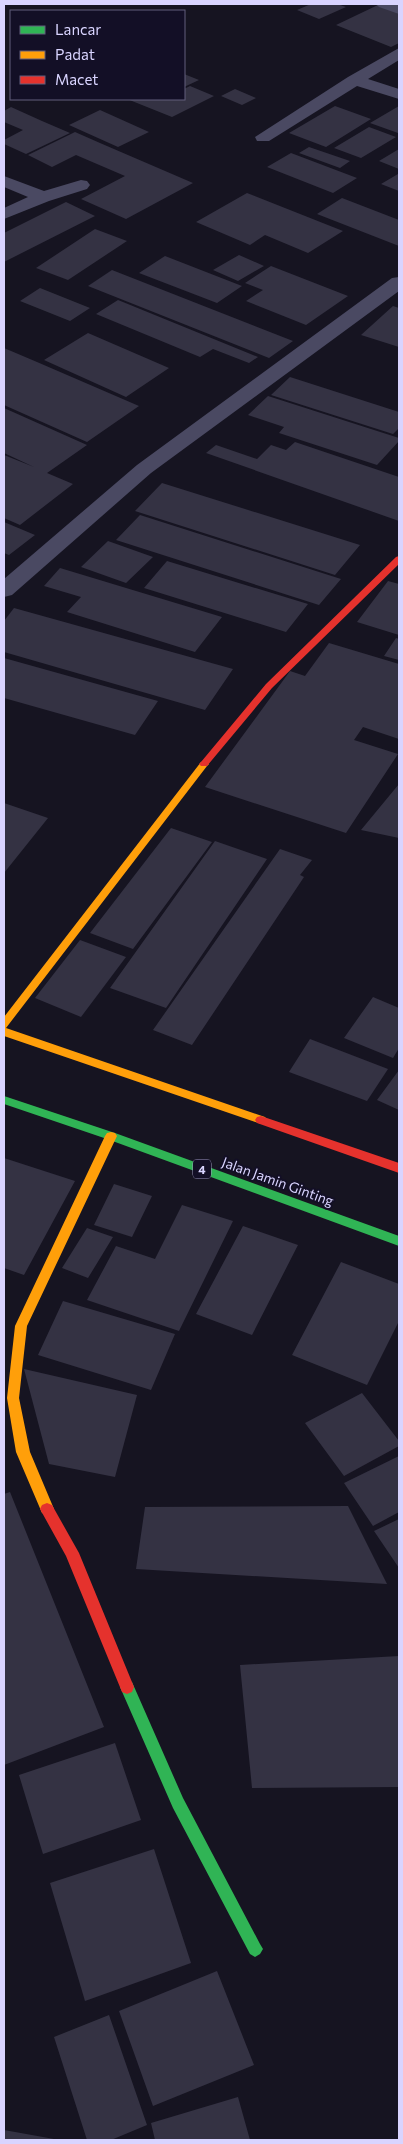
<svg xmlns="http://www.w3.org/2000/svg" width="403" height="2144" font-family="Commissioner,sans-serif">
<rect width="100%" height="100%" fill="#161421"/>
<path fill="#343243" d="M311 4H337L346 7 319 19 297 10Z
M380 4 399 11V43L391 47 336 25Z
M184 74 199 80 184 87Z
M190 86 214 96 172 117 127 99H184V89Z
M235 89 256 98 242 105 221 96Z
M335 106 371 119 326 147 289 133Z
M399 106 398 133 370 123Z
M11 107 42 121 70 133 26 154 4 144V140L23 130 4 122V111Z
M100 110 149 132 118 147 69 125Z
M369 127 396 137 361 158 334 148Z
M75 132 100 143 193 183 126 219 81 199 125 176 76 155 52 167 28 155Z
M309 147 350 161 340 168 299 153Z
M399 149V169L379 161Z
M291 153 357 178 333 193 267 167Z
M398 174 399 191 381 184Z
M247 193 343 231 308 253 265 235 250 245 196 222Z
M342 198 399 220V246L317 214Z
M66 202 95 216 4 262V233Z
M95 229 127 241 68 280 36 268Z
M239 255 264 266 238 281 213 270Z
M165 256 242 286 217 303 139 273Z
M271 266 348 296 306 325 246 301 263 290 245 283Z
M112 270 293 341 269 358 88 286Z
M40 288 90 308 70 321 20 301Z
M118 300 258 357 249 363 213 349 200 357 96 314Z
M393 306 399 308V347L361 335Z
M88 333 169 368 126 397 44 360Z
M4 348 37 362 139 406 87 442 4 405Z
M290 377 399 412V428L393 434 271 395Z
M268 396 399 438V441L377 465 279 433 284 427 248 415Z
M4 408 87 445 47 473 73 484 20 525 4 518V455L34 467 4 453Z
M295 442 399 477V521L206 453 216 445 257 459 271 445 286 450Z
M162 483 360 545 335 575 135 511Z
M140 515 341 579 319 605 116 540Z
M4 522 35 535 9 555 4 553Z
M108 541 153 557 126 583 81 567Z
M167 561 308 604 286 632 144 588Z
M60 568 222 617 195 652 67 612 81 597 44 586Z
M388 581 399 584V635L357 622Z
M14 608 233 669 205 710 4 652V621Z
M396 638 399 639V660L384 656Z
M329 643 399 664V739L363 727 354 740 398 754 346 833 205 787 290 671 305 676Z
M4 658 158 701 135 735 4 698Z
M399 784V838L361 830Z
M4 803 48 818 4 873Z
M171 828 212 842 133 949 90 933Z
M215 841 267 859 166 1008 110 988Z
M280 849 312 860 300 875 304 877 192 1045 153 1030Z
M80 940 126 957 81 1017 35 998Z
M373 997 399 1008V1048L393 1058 344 1038Z
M310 1039 388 1069 367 1101 289 1072Z
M399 1070V1110L377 1100Z
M4 1158 75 1181 24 1275 4 1268Z
M114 1184 152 1196 132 1237 94 1225Z
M182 1205 233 1221 179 1331 87 1300 116 1246 155 1259Z
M243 1226 298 1245 252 1335 196 1314Z
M87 1228 113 1237 88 1278 62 1268Z
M341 1262 399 1284V1321L367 1385 292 1355Z
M63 1301 175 1334 151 1390 38 1355Z
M24 1369 137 1395 115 1477 49 1464Z
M362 1393 399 1441V1446L344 1476 305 1423Z
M399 1456V1512L373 1526 344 1483Z
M10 1492 104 1727 4 1765V1494Z
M348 1506 387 1584 136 1569 145 1507Z
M399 1519V1568L374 1531Z
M399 1656V1787L252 1788 240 1665Z
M115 1743 141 1820 43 1854 19 1775Z
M154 1849 191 1963 85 2001 50 1883Z
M217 1971 254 2065 153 2106 119 2011Z
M109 2015 147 2125 111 2140H87L54 2037Z
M238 2097 250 2140H155L151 2123Z
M4 2130 54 2139V2140H4Z"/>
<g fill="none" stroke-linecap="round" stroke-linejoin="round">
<path fill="#4a4962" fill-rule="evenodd" d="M376 4H399V14L379 7Z
M399 48V60L368 79 399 89V99L357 86 269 141H257L255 137 348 77Z
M4 176 44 191 81 180 87 181 90 185 87 189 49 201 4 219V208L28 197 4 187Z
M399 277V291L151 473 12 595 4 597V579L137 465 392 278Z"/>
<path fill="#30b455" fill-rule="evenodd" d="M4 1096 115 1133 399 1236V1246L107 1139 4 1104Z
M127 1680 132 1682 183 1798 260 1944 263 1949 260 1954 255 1957 250 1954 173 1808 120 1687 122 1682Z"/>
<path fill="#ff9f0a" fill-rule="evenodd" d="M204 761 209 764 207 766 6 1028 265 1117 267 1120 265 1123 261 1124 4 1036V1017L201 762Z
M111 1132 115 1133 117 1136 27 1326 19 1398 30 1452 54 1509 52 1513 47 1515 42 1513 16 1452 7 1398 15 1326 105 1136 107 1133Z"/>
<path fill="#e5322d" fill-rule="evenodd" d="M399 556V564L272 688 207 766H201L199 764 201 762 266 684 396 557Z
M261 1116 399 1163V1173L257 1123 255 1120 257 1117Z
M47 1503 52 1505 79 1553 134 1687 132 1692 127 1694 122 1692 66 1556 40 1509 42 1505Z"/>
</g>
<g text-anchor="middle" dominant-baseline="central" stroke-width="4" stroke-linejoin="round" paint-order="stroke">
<rect fill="#130f26" stroke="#9e99be" stroke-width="1" x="193" y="1159.5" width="18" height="19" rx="4"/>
<g font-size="12" font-weight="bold" fill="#d9d4ff">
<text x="202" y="1169">4</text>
</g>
<g font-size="14" fill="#d9d4ff" stroke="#130f26">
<text transform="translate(278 1181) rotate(20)">Jalan Jamin Ginting</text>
</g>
</g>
<rect width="403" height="2144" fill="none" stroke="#d9d4ff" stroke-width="10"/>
<rect x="10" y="10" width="175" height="90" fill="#130f26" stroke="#625e7d"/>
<rect x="20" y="26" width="25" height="8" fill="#30b455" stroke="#625e7d"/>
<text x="55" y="35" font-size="15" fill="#d9d4ff">Lancar</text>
<rect x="20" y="51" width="25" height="8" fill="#ff9f0a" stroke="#625e7d"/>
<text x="55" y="60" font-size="15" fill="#d9d4ff">Padat</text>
<rect x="20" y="76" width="25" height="8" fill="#e5322d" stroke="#625e7d"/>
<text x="55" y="85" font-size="15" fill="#d9d4ff">Macet</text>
</svg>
